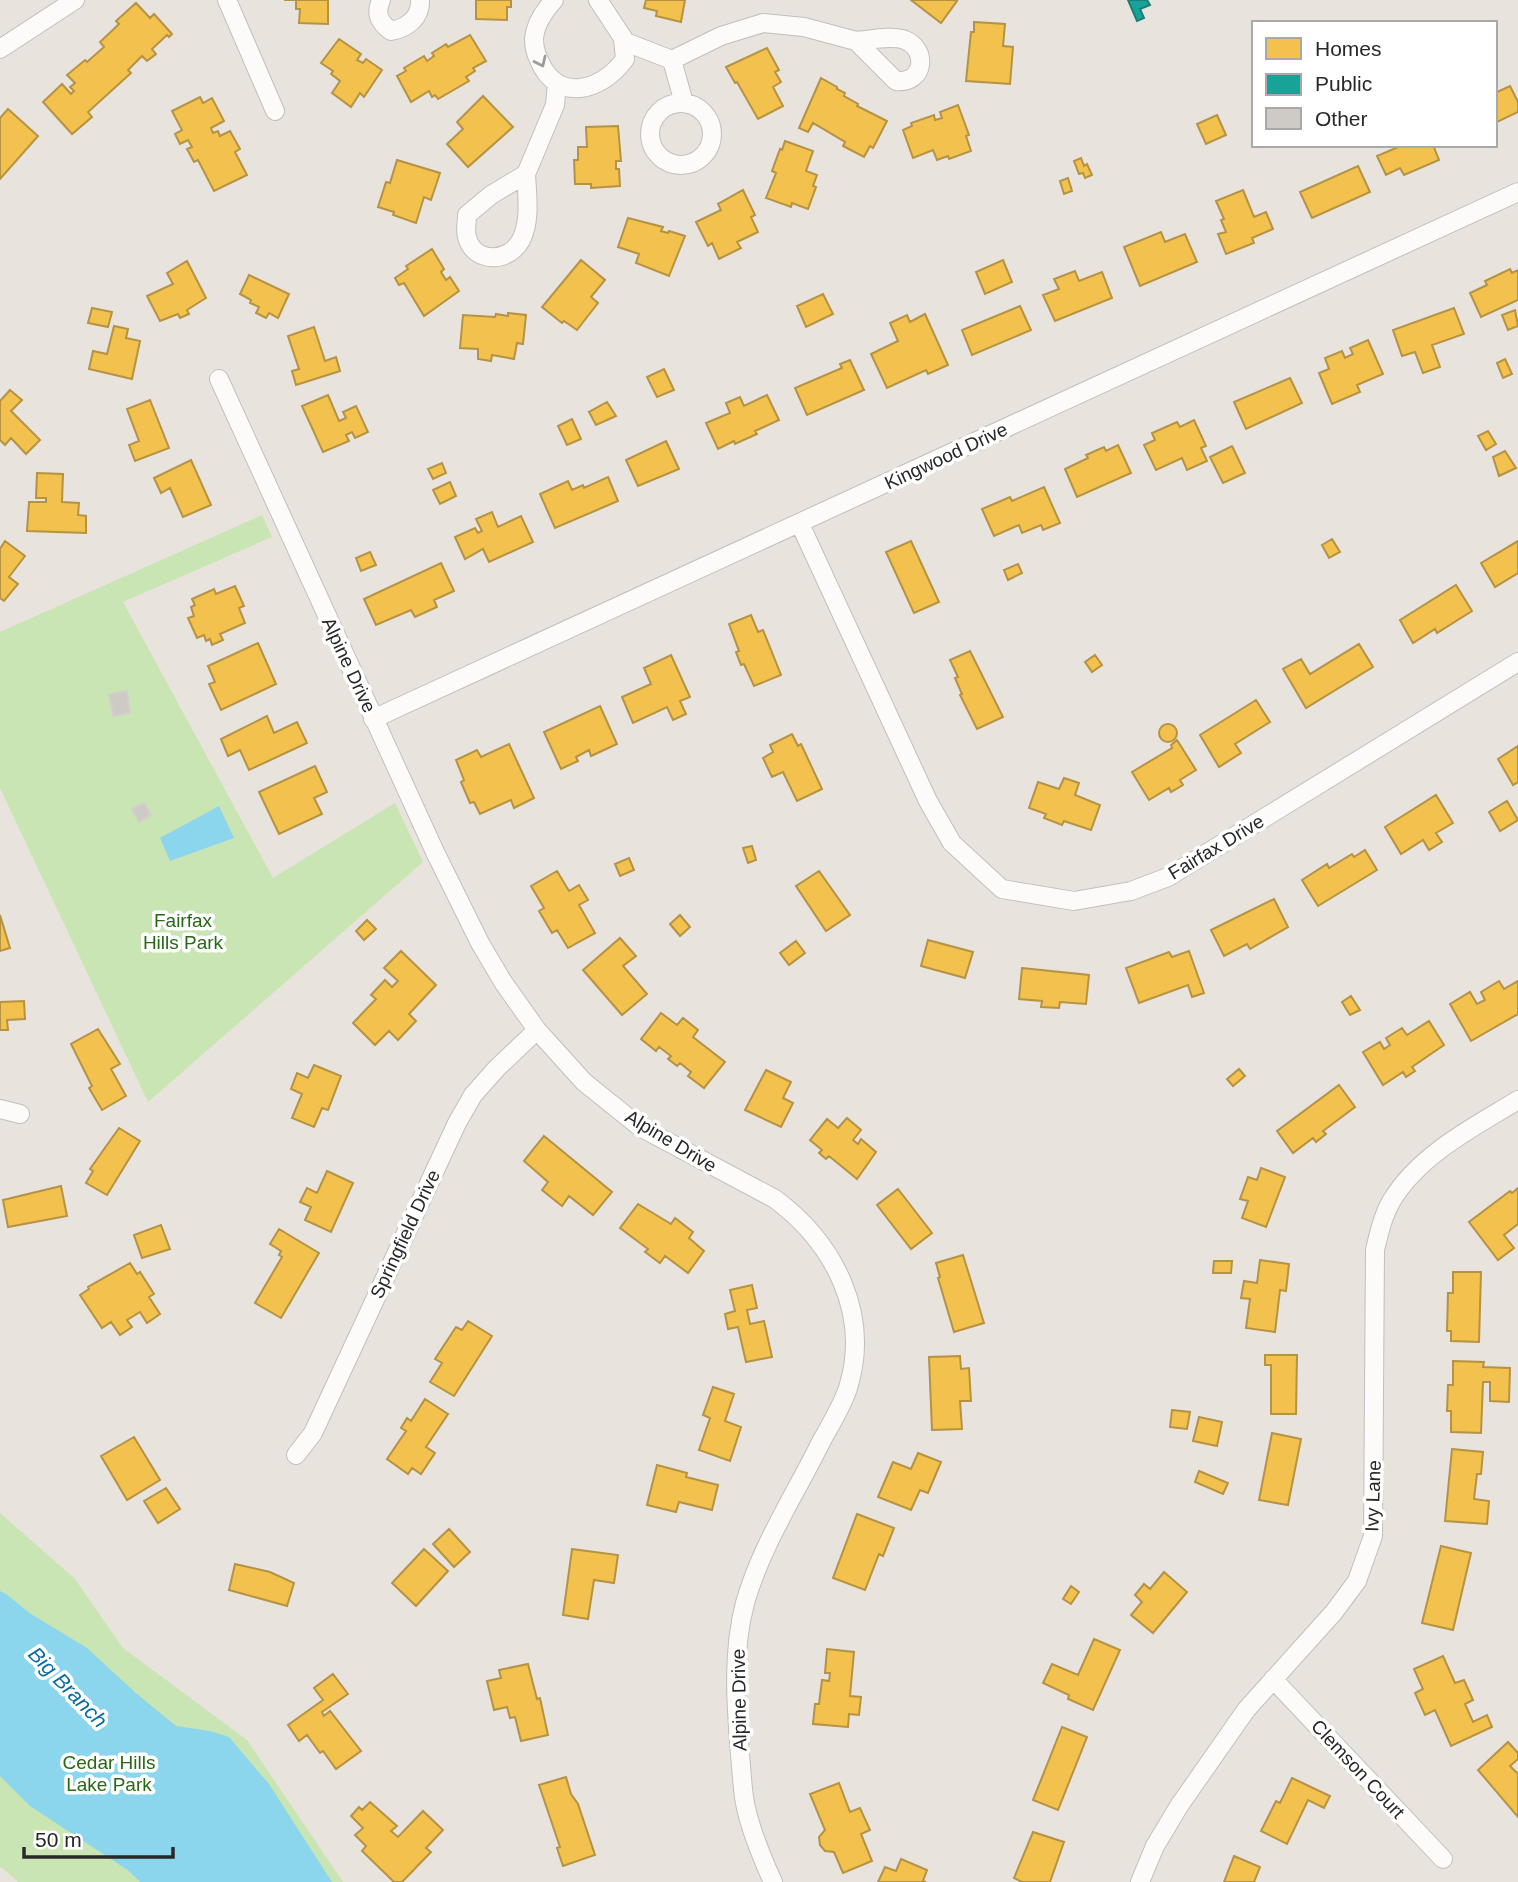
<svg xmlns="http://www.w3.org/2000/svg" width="1518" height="1882" font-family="Arial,sans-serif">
<rect width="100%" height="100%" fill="#e8e3dd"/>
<path fill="#c9e5b4" d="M262 515 272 537 123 602 273 878 395 803 423 862 148 1102 0 788V632Z
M0 1513 75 1579 123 1648 247 1740 343 1882H18L0 1866Z"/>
<path fill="#8cd6ed" d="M219 806 234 838 170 861 160 838Z
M0 1591 6 1594 31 1614 87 1648 137 1694 176 1726 210 1731 229 1737 269 1784 332 1882H140L129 1871 30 1806 0 1776Z"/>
<path fill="#f2c14e" stroke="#b59343" stroke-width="2" d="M284 0H328V24L299 23 300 9H296V0Z
M476 0H511V7H507V20L476 19Z
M646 0H685L681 22 656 16 657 11 644 8Z
M911 0H954L957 1 941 23Z
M136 3 150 18 154 14 172 34 169 37 167 35 152 49 156 54 147 61 142 56 128 70 131 73 88 112 92 117 72 134 43 102 62 84 71 94 74 91 70 87 75 83 67 75 85 60 87 62 104 47 100 42 119 24 116 21Z
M974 22 1005 24 1003 46 1013 47 1010 84 966 81 971 32H974Z
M470 35 486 61 473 68 475 71 466 77 469 81 438 99 435 95 432 97 429 91 411 102 397 76 406 71 404 68 424 56 427 61 434 56 432 53 446 44 448 47Z
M339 39 361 54 357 60 363 63 366 59 382 70 364 97 360 93 351 107 332 93 340 81 331 74 333 71 321 63Z
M767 48 779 70 775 72 781 82 773 87 783 106 758 119 737 82 735 83 726 67Z
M821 78 837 87V89L845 93 844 96 858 104 857 106 887 121 873 148 870 146 864 157 843 146 845 142 813 123 808 132 799 128Z
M1510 86 1518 102V112L1495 123V93Z
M483 96 513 127 468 167 447 144 463 129 457 122Z
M200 97 203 103 212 98 224 121 211 128 213 133 218 131 220 136 230 131 240 149 235 152 247 175 214 191 198 160 194 162 187 149 192 147 188 140 180 144 175 134 182 130 172 111Z
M958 105 969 135 966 136 971 151 949 159 948 156 937 160 933 150 913 158 903 130 912 126 911 123 934 115 935 120 942 118 940 112Z
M8 109 38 136 0 179V118Z
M1217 115 1226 135 1206 144 1197 124Z
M618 126 621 161H616V169H619L620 186 591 188V184H575L574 160H578V147H587L586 127Z
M785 141 813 151 806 171 817 175 813 186 816 187 808 209 792 203 791 207 766 198 776 173 772 171 780 149 782 150Z
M1403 145H1433L1439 160 1404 175 1400 168 1386 175 1377 156Z
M1081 158 1084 166 1087 164 1092 175 1085 178 1083 173 1079 174 1074 161Z
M397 160 440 173 431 200 424 197 416 223 393 215 394 212 378 207 386 182 390 183Z
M1358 166 1370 192 1312 218 1300 192Z
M1068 178 1072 191 1064 194 1060 181Z
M743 190 755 215 751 217 758 232 737 242 741 248 719 259 712 243 708 246 696 222 721 210 718 204Z
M1243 190 1254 217 1266 212 1273 229 1252 238 1254 243 1226 254 1218 234 1226 232 1221 220 1224 219 1216 201Z
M628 218 663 227 661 231 668 233 669 231 685 236 669 276 636 263 639 254 618 247Z
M1161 232 1165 242 1185 234 1197 262 1140 286 1124 247Z
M432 249 444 269 441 272 446 280 450 277 459 291 424 316 404 283 399 285 395 278 408 269 406 266Z
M581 260 605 280 591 297 598 303 577 330 564 321 562 323 542 307Z
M1003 260 1012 282 985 294 976 272Z
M187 261 206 298 187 310 189 314 180 318 178 314 160 321 147 296 173 284 167 273Z
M1510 269 1512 273 1518 270V300L1481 317 1470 293 1487 285 1485 281Z
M1075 271 1079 281 1102 272 1112 298 1055 321 1043 295 1059 289 1054 279Z
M249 275 289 294 278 318 269 313 266 318 256 313 259 307 250 303 251 300 240 294Z
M823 294 833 314 806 327 797 306Z
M1020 306 1031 330 972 355 962 330Z
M92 308 112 312 108 327 88 323Z
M1454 308 1464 334 1432 345 1440 367 1423 373 1415 352 1402 356 1393 330Z
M1515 310 1518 326 1508 330 1502 315Z
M508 313 526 315 523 344 517 343 514 359 492 355 491 361 478 359V349L460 348 463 315 495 317 496 314 508 316Z
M925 314 948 365 928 374 926 370 887 388 871 354 898 341 890 323 907 315 910 322Z
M114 326 128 329 126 338 140 341 132 379 89 369 93 351 107 354Z
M314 327 325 361 336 357 340 371 296 385 292 371 299 369 288 336Z
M1368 340 1383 374 1357 385 1360 392 1332 404 1319 373 1329 369 1325 358 1342 351 1345 358 1353 354 1350 348Z
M1505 359 1512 374 1503 378 1497 363Z
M850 360 864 390 807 415 795 388 842 368 840 364Z
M664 369 674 390 657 397 647 377Z
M1290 378 1302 403 1246 429 1234 402Z
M10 390 22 400 11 411 40 440 26 454 11 438 5 445 0 440V401Z
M328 395 339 421 346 418 343 412 356 406 368 432 355 438 352 432 346 435 349 441 323 452 302 406Z
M767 395 779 420 755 431 757 434 735 444 734 441 718 449 706 423 730 413 726 403 740 397 744 406Z
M150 400 169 448 135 461 129 445 139 441 127 409Z
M607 402 616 416 596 425 589 412Z
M572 419 581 439 567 445 558 426Z
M1194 420 1206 446 1201 448 1207 461 1187 470 1182 458 1156 470 1144 445 1155 440 1152 433 1177 422 1180 427Z
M1488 431 1496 444 1486 450 1478 436Z
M666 441 679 469 638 486 626 460Z
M1118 445 1131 473 1077 497 1065 469 1088 458 1086 455 1104 447 1106 451Z
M1232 446 1245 473 1223 483 1210 457Z
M1505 451 1516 468 1499 476 1493 457Z
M191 460 211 505 183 517 170 488 161 493 154 478Z
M442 463 446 473 433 479 428 469Z
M37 473 63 474 62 502 79 503 78 515 86 516V533L27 531 29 502H46V498H36Z
M608 477 618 501 555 528 540 494 568 481 572 490 583 485 584 488Z
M450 482 456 496 440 504 433 490Z
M1044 487 1060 523 1043 530 1041 525 1022 533 1019 525 994 536 982 509 1010 497 1012 501Z
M492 512 498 527 521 516 533 542 489 562 483 549 465 559 455 537 475 528 478 533 482 531 476 519Z
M1332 539 1340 552 1329 558 1322 545Z
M5 541 25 556 9 577 18 584 4 601 0 598V549Z
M911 541 939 602 914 613 886 552Z
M1518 541V573L1495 587 1481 563Z
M370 552 376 565 361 571 356 558Z
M441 563 454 591 434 600 437 607 415 617 411 610 376 625 364 599Z
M1018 564 1022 573 1008 580 1004 570Z
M1456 585 1472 611 1437 633 1435 629 1413 643 1400 620Z
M235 586 244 606 239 608 245 623 220 634 223 640 212 645 210 639 206 641 204 635 197 638 188 618 194 616 191 607 195 605 192 599 214 589 216 594Z
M751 615 758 632 763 630 781 675 754 686 744 664 741 665 736 652 739 651 729 624Z
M258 643 276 684 221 710 209 684 215 682 208 666Z
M1359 644 1373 667 1306 708 1283 669 1301 659 1310 674Z
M970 651 1003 717 977 729 960 695 962 694 955 678 958 677 950 660Z
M671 655 690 697 680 701 686 714 673 720 667 707 633 723 622 697 651 684 644 668Z
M1095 655 1102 665 1092 672 1085 662Z
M1256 700 1270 722 1235 744 1241 753 1219 767 1200 735Z
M600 706 617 744 591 756 589 750 576 757 578 761 561 769 544 732Z
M267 716 274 733 297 722 307 743 249 770 240 750 228 756 221 739Z
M1159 733a9 9 0 1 1 18 0a9 9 0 1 1-18 0Z
M792 734 798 746 801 744 822 789 797 801 783 772 772 777 763 758 773 752 770 745Z
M1177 740 1196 770 1180 780 1183 785 1171 792 1169 788 1149 800 1132 772 1172 748 1171 745Z
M509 744 534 798 514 808 511 800 480 814 474 802 470 803 461 782 464 780 456 760 477 750 481 757Z
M1518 746V782L1513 785 1498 759Z
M315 766 327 792 314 798 322 814 279 834 259 792Z
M1064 778 1079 783 1075 795 1100 805 1091 830 1064 821 1062 825 1044 818 1046 814 1029 808 1038 782 1059 789Z
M1436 795 1453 823 1436 833 1442 842 1429 850 1423 840 1401 854 1385 827Z
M1507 801 1518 820 1500 831 1489 812Z
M752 846 756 860 748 863 743 848Z
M1365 850 1377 870 1318 906 1302 880 1327 864 1329 868 1352 854 1354 857Z
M629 858 634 870 620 876 615 864Z
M557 871 569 891 579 885 588 900 579 905 595 933 568 948 557 930 552 933 539 911 544 908 531 886Z
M819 871 850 915 826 931 796 886Z
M1274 899 1288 927 1250 949 1247 944 1224 956 1211 930Z
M0 915 10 948 0 951Z
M680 915 690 927 680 936 670 924Z
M367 920 376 929 364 940 356 931Z
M620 938 636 956 623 966 647 994 622 1015 583 970Z
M928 940 973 952 965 978 921 966Z
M796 941 805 953 789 965 780 953Z
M401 951 436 985 409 1014 416 1021 398 1040 389 1031 375 1045 353 1023 376 999 371 995 385 980 392 987 398 981 384 968Z
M1189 951 1204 993 1192 997 1188 985 1139 1003 1126 968 1169 952 1172 957Z
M1022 968 1089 975 1086 1004 1060 1002 1059 1008 1041 1007 1042 1001 1019 999Z
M1499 981 1504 989 1518 981V1014L1471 1041 1450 1004 1470 992 1477 1004 1485 1000 1481 992Z
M1351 996 1360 1010 1350 1015 1342 1002Z
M24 1001 25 1019 7 1020 8 1030H0V1002Z
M661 1013 677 1025 683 1018 698 1030 693 1037 725 1062 704 1088 688 1076 691 1072 680 1063 677 1066 668 1059 671 1056 659 1047 656 1051 641 1039Z
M1429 1021 1444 1045 1412 1067 1415 1071 1406 1077 1403 1072 1383 1085 1363 1052 1380 1042 1384 1049 1390 1045 1386 1038 1402 1028 1407 1035Z
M98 1029 120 1064 111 1069 126 1096 102 1110 89 1088 92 1086 71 1044Z
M314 1065 341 1076 328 1110 322 1108 314 1127 292 1118 302 1094 291 1089 297 1073 308 1078Z
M1239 1069 1245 1076 1233 1086 1227 1079Z
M766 1070 791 1082 783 1098 793 1103 781 1127 745 1110Z
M1339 1085 1355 1107 1323 1131 1326 1134 1316 1142 1313 1138 1293 1153 1277 1131Z
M847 1118 861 1130 853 1140 858 1144 861 1139 876 1152 857 1179 829 1156 826 1159 819 1153 822 1150 810 1140 827 1119 838 1128Z
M119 1128 140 1141 107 1195 86 1183 93 1171 90 1169Z
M544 1136 612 1192 593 1215 569 1196 562 1206 542 1190 548 1182 524 1161Z
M1261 1168 1285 1177 1266 1227 1242 1218 1248 1201 1240 1199 1248 1177 1257 1180Z
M327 1171 353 1183 331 1232 305 1220 311 1207 300 1202 307 1188 317 1193Z
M61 1186 67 1216 8 1227 3 1200Z
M1518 1188V1224L1504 1235 1514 1248 1498 1260 1469 1222 1510 1191 1512 1193Z
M898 1189 932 1233 911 1249 877 1205Z
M638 1204 671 1224 675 1218 693 1232 689 1238 704 1251 688 1273 665 1256 660 1263 645 1252 648 1249 620 1228Z
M161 1225 170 1249 142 1258 134 1235Z
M279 1229 319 1253 281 1318 255 1303 282 1257 279 1255 281 1251 270 1244Z
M963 1255 984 1323 954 1332 938 1278 940 1277 936 1263Z
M1260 1260 1289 1264 1286 1291 1280 1290 1275 1332 1246 1328 1250 1299 1241 1298 1244 1281 1257 1283Z
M1214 1261H1232L1231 1273H1213Z
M130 1263 137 1274 140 1272 154 1294 149 1297 160 1314 147 1323 140 1312 127 1320 132 1327 120 1335 111 1322 102 1328 80 1295 89 1289 88 1287Z
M1453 1272H1481L1479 1342 1451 1341V1331H1447L1448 1293H1453Z
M752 1285 757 1308 747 1310 750 1324 764 1321 772 1357 746 1362 738 1327 728 1329 725 1314 735 1311 730 1290Z
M468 1321 492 1336 454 1396 430 1382 442 1363 435 1359 456 1327 462 1330Z
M1265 1355H1297L1296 1414H1271V1365H1265Z
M960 1356 961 1369 969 1368 971 1401H960L962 1429 932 1430 929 1357Z
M1453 1361 1484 1362 1483 1367 1510 1368 1509 1402 1490 1401V1382H1483L1481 1433 1451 1432V1411H1447L1448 1385H1453Z
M713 1387 734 1394 725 1421 741 1427 730 1461 699 1450 710 1418 703 1415Z
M425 1399 448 1414 426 1447 435 1453 421 1474 412 1468 408 1474 387 1459 406 1431 401 1428 407 1418 411 1421Z
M1172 1410 1190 1412 1187 1429 1170 1427Z
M1199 1417 1222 1422 1217 1446 1193 1441Z
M1272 1433 1301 1439 1288 1505 1259 1500Z
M134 1437 160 1480 127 1500 101 1456Z
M1452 1449 1483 1452 1481 1474H1477L1474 1499 1489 1501 1487 1524 1445 1521Z
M918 1453 941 1462 928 1493 920 1490 911 1510 878 1497 893 1462 911 1469Z
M657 1465 687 1473 686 1477 718 1485 712 1510 679 1502 676 1512 647 1505Z
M1199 1471 1228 1483 1223 1494 1195 1482Z
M166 1488 180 1509 158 1523 144 1501Z
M857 1514 894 1528 883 1556 879 1554 865 1590 833 1578Z
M449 1529 470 1552 454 1567 433 1544Z
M1441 1546 1471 1553 1453 1630 1422 1623Z
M424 1549 448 1571 416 1606 392 1583Z
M572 1549 618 1555 614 1583 594 1580 588 1619 563 1615Z
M235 1564 270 1572 294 1583 287 1606 229 1590Z
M1164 1572 1187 1592 1153 1633 1131 1615 1142 1602 1135 1595 1144 1584 1150 1589Z
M1071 1586 1079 1592 1071 1604 1063 1599Z
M1094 1639 1120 1650 1093 1710 1068 1699 1069 1695 1043 1683 1052 1664 1078 1675Z
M827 1649 854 1652 850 1696 861 1697 859 1715 849 1714 848 1727 813 1724 815 1704H819L822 1680 829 1681 830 1673H825Z
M1443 1656 1455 1683 1464 1680 1473 1700 1465 1704 1473 1722 1487 1715 1492 1727 1451 1746 1435 1710 1425 1715 1415 1693 1423 1689 1414 1669Z
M528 1664 537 1699 540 1698 548 1735 521 1741 515 1717 510 1718 507 1707 494 1710 487 1681 501 1678 499 1670Z
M333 1674 348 1694 322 1712 324 1716 330 1711 361 1751 336 1769 323 1751 320 1753 307 1735 299 1741 288 1725 323 1700 314 1688Z
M1062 1727 1087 1737 1058 1810 1033 1800Z
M1508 1742 1518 1753V1759L1510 1766 1518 1774V1817L1478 1770Z
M566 1777 571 1794 578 1804 595 1855 563 1866 557 1848 560 1847 539 1785Z
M1292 1778 1330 1796 1324 1808 1308 1800 1287 1844 1261 1831 1276 1801 1280 1803Z
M839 1783 850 1812 860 1808 870 1830 861 1834 872 1861 843 1873 834 1852 825 1851 820 1845 819 1837 825 1830 810 1794Z
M370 1802 397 1826 391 1831 398 1837 423 1811 443 1830 426 1848 431 1852 402 1882H394L362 1851 366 1846 355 1835 363 1828 351 1816 359 1807 362 1810Z
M1033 1832 1064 1842 1050 1882H1022L1014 1878Z
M1234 1856 1260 1867 1254 1882H1224Z
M901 1859 927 1870 923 1881 926 1882H878L885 1867 896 1871Z"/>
<path fill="#17a398" stroke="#1c7e76" stroke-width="2" d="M1128 0H1147L1150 5 1140 9 1144 18 1137 21Z"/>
<path fill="#cecbc7" stroke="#d3cfca" stroke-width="2" d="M127 691 130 713 113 716 109 694Z
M144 803 151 815 139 822 132 809Z"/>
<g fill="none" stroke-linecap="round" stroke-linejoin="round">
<defs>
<path id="minor" d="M227 0 275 111
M381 0C375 14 379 22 391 31 407 28 421 18 420 0
M554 0C545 10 535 25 534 39 534 46 536 54 539 60 557 104 602 91 625 59L623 38 598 0
M623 41 672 60 721 36 763 23 804 27 856 41 896 81C925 84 928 49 905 40 891 35 870 40 856 41
M0 49 75 0
M672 60 684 103
M650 134a31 31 0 1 1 62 0a31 31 0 1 1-62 0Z
M526 174C527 194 531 221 521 240 509 263 474 264 467 237 465 231 467 222 467 215L491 195 526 174 555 105 557 83
M219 379 435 852 480 943 503 982 537 1030 584 1082 640 1127 775 1199C834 1243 871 1314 848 1388 842 1406 831 1424 822 1440 796 1493 761 1546 745 1603 732 1652 736 1705 740 1755 742 1773 742 1791 746 1808 752 1834 762 1858 773 1882
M800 524 928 801 952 843 1002 889 1074 901 1131 891 1168 877 1518 662
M373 719 1518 192
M0 1109 20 1114
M296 1455 313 1433 457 1123 473 1095 497 1068 537 1030
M1273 1679 1443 1859
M1140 1882 1155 1846 1179 1806 1246 1710 1334 1612 1357 1581 1373 1536 1375 1250C1379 1233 1383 1215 1392 1200 1420 1154 1474 1127 1518 1100"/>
</defs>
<use href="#minor" stroke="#c1bfbf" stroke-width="20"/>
<use href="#minor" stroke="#fcfbfa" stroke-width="18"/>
</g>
<defs><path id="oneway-chevron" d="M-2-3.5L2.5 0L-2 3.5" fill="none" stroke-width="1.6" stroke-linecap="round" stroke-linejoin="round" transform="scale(1.75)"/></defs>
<use stroke="#9d9c9c" href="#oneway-chevron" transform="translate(541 62) rotate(65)"/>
<g text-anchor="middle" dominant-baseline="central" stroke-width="7" stroke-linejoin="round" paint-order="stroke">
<g font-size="19" fill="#282828" stroke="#fff">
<text transform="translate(946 456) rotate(-25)">Kingwood Drive</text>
<text transform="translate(349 665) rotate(65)">Alpine Drive</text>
<text transform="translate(1216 847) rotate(-31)">Fairfax Drive</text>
<text transform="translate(671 1141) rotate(31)">Alpine Drive</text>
<text transform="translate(405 1234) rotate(-65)">Springfield Drive</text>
<text transform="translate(1373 1496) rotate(-88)">Ivy Lane</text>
<text transform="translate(739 1700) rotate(-91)">Alpine Drive</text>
<text transform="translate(1358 1769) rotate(47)">Clemson Court</text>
</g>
<g font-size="19" fill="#286816" stroke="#fff">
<text x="183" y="920">Fairfax<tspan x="183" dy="22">Hills Park</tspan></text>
<text x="109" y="1762">Cedar Hills<tspan x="109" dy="22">Lake Park</tspan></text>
</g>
<g font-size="21" font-style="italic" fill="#066c9e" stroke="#fff">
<text transform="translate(68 1687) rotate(46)">Big Branch</text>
</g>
</g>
<rect x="1252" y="21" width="245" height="126" fill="#ffffff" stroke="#a9a9a9" stroke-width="2"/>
<rect x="1266" y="38" width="35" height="21" fill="#f2c14e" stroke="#a9a9a9" stroke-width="2"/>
<text x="1315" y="56" font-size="21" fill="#282828">Homes</text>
<rect x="1266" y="74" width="35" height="21" fill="#17a398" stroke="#a9a9a9" stroke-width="2"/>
<text x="1315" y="91" font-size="21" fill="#282828">Public</text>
<rect x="1266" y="108" width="35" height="21" fill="#cecbc7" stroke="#a9a9a9" stroke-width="2"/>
<text x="1315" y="126" font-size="21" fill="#282828">Other</text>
<path d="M24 1847v10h149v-10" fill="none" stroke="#282828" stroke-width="3.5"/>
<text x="35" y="1847" font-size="21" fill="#282828" stroke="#ffffff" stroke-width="5" paint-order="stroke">50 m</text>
</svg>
